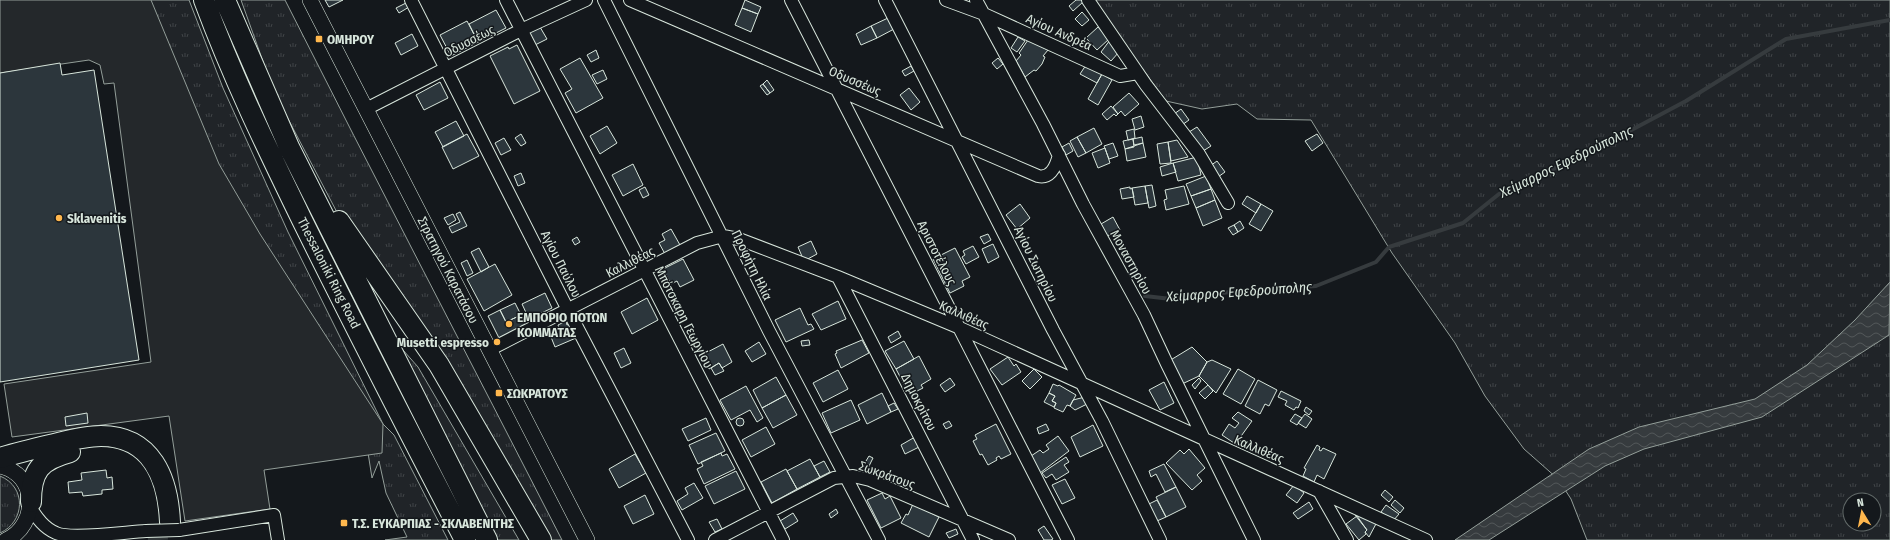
<svg xmlns="http://www.w3.org/2000/svg" width="1890" height="540" font-family="'Fira Sans Condensed',sans-serif">
<defs>
<pattern id="grass-tufts" width="24" height="20" patternUnits="userSpaceOnUse"><rect width="24" height="20" fill="#202428"/><path d="M3 7l-1-3M5 7V3M7 7l1-3M15 17l-1-3M17 17v-4M19 17l1-3" fill="none" stroke="#404447"/></pattern>
<pattern id="water-waves" width="16" height="10" patternUnits="userSpaceOnUse"><rect width="16" height="10" fill="#363b3e"/><path d="M0 5q4-4 8 0t8 0" fill="none" stroke="#525759"/></pattern>
</defs>
<rect width="100%" height="100%" fill="#14181c"/>
<path fill="url(#grass-tufts)" stroke="#939e99" fill-rule="evenodd" d="M132 0H189L223 88 288 232 383 424 394 435 448 540H385L407 537 386 493 379 461 372 478 362 415 275 275Z
M241 0H285C376 181 470 360 562 540H541L341 220 274 92Z
M1092 0H1890V540H1587L1571 499 1558 479 1524 449 1485 396 1455 343 1392 253 1311 120 1257 119 1237 104 1202 109 1166 101ZM1850 500H1874V524H1850Z
M388 333 418 367 519 540H498Z
M0 476C27 487 25 522 0 533Z"/>
<path fill="#24282b" stroke="#939e99" d="M0 0H151L219 164 260 234 383 424 382 453 264 470 270 509 185 521 169 416 12 437 4 384 151 362 114 83 104 84 100 65 89 60 0 73Z"/>
<path fill="url(#water-waves)" stroke="#939e99" d="M1890 282 1889 335 1762 417 1644 449 1605 466 1489 540H1455L1589 449 1639 427 1755 399 1807 365 1855 320Z"/>
<g fill="none" stroke-linecap="round" stroke-linejoin="round">
<path stroke="#363b3e" stroke-width="4" d="M1145 296 1171 299 1230 292 1316 286 1376 262 1389 247 1463 223 1499 194 1590 152 1686 101 1786 39 1890 20"/>
</g>
<path fill="#2c363c" stroke="#d8e6dc" d="M325 0H343L329 7Z
M745 0 761 7 758 14 742 8Z
M1076 0H1081L1083 2 1073 11 1069 6Z
M406 3 409 7 399 13 396 8Z
M742 8 758 14 751 32 735 25Z
M496 10 506 28 478 42 469 24Z
M1082 12 1089 20 1082 26 1075 19Z
M888 18 894 29 877 38 871 26Z
M467 21 478 42 451 56 440 35Z
M871 26 877 38 861 45 856 34Z
M540 27 547 39 535 45 528 32Z
M1098 27 1109 39 1097 50 1086 38Z
M1069 33 1074 38 1069 43 1064 38Z
M412 34 418 46 401 55 395 43Z
M1018 37 1025 41 1017 52 1011 48Z
M1028 40 1048 50 1043 56 1045 57 1042 64 1036 71 1034 70 1025 77 1016 61 1021 55 1019 53Z
M1110 40 1119 52 1111 61 1101 52Z
M517 45 540 91 514 104 490 56 508 47 509 49Z
M596 50 599 58 591 62 587 55Z
M580 58 603 98 576 113 565 93 572 89 560 69Z
M998 58 1003 64 997 69 992 63Z
M60 63 62 75 94 70 139 360 0 382V73Z
M1086 65 1102 74 1097 83 1080 74Z
M911 66 914 71 905 76 902 71Z
M603 70 607 79 597 84 592 75Z
M1102 74 1112 80 1098 105 1088 99Z
M767 80 774 90 770 93 763 84Z
M440 82 448 98 424 110 416 95Z
M763 84 770 93 767 95 760 86Z
M909 88 920 102 911 110 900 95Z
M1129 93 1139 104 1125 116 1121 111 1118 114 1113 107Z
M1111 106 1118 114 1116 116 1114 114 1107 120 1102 114Z
M1181 109 1189 120 1182 125 1174 114Z
M1141 116 1144 127 1135 130 1132 119Z
M456 121 464 136 443 147 435 132Z
M607 126 617 143 600 154 590 136Z
M1197 127 1211 146 1203 151 1189 132Z
M1094 128 1102 144 1086 153 1077 137Z
M1134 129 1135 138 1128 140 1126 131Z
M467 134 479 156 453 169 442 147Z
M521 134 526 143 521 146 515 138Z
M1317 134 1323 143 1312 151 1305 141Z
M1077 137 1086 153 1078 157 1070 141Z
M1142 137 1143 143 1134 145 1133 139Z
M504 138 511 150 501 155 495 143Z
M1133 139 1134 147 1125 149 1123 141Z
M1177 140 1188 157 1171 161 1168 142Z
M1168 142 1171 163 1160 164 1157 144Z
M1069 143 1073 151 1066 155 1062 147Z
M1113 143 1118 156 1109 159 1104 146Z
M1143 143 1146 157 1127 161 1125 149Z
M1105 148 1110 163 1098 168 1092 153Z
M1197 157 1201 175 1178 181 1173 163Z
M1217 161 1225 172 1218 177 1210 166Z
M1173 163 1176 172 1162 176 1160 167Z
M633 164 643 185 623 196 612 175Z
M521 173 525 183 518 186 514 176Z
M1206 176 1211 189 1191 196 1186 184Z
M1152 185 1156 206 1149 208 1145 186Z
M1145 186 1148 203 1135 205 1132 188Z
M1184 186 1189 204 1166 210 1164 200 1167 199 1165 190Z
M645 187 649 195 643 198 639 190Z
M1130 187V189L1132 188 1134 197 1122 199 1120 189Z
M1211 189 1215 200 1196 208 1191 196Z
M1247 196 1261 204 1256 213 1242 204Z
M1215 200 1222 218 1203 226 1196 208Z
M1020 204 1030 218 1017 229 1006 215Z
M1261 204 1273 211 1261 231 1249 224Z
M460 212 467 226 452 233 449 227 460 222 456 214Z
M453 214 456 220 448 225 444 218Z
M1113 217 1120 230 1107 236 1101 224Z
M1240 221 1244 228 1238 232 1234 225Z
M1234 225 1238 232 1233 235 1228 228Z
M671 229 680 245 665 254 659 243 665 240 662 234Z
M988 234 991 240 984 244 980 237Z
M577 237 580 242 575 245 572 240Z
M811 241 817 254 804 261 798 247Z
M993 244 999 257 988 263 982 249Z
M973 246 979 257 966 264 962 257 965 255 963 251Z
M479 248 489 267 481 272 471 252Z
M955 248 970 277 962 281 964 286 950 293 933 259Z
M683 259 694 280 680 287 677 281 671 284 663 269Z
M467 260 473 273 467 276 461 263Z
M495 264 512 295 484 311 467 279Z
M545 293 552 308 529 319 522 304Z
M647 298 658 320 632 334 621 312Z
M838 301 846 319 821 330 812 314Z
M515 303 521 315 506 322 500 310Z
M800 308 808 325 811 324 814 329 786 342 775 320Z
M500 310 506 322 521 315 526 325 499 338 488 316Z
M566 321 567 325 569 324 576 338 555 347 551 337 554 336 552 332 559 328 558 325Z
M898 331 901 337 891 343 888 337Z
M809 340 810 345 802 346 801 341Z
M862 340 869 353 841 368 835 354 837 353 836 351Z
M904 341 914 359 896 369 885 351Z
M759 342 766 354 752 362 745 351Z
M723 344 732 362 722 368 719 363 709 369 702 355Z
M1192 347 1207 362 1199 376 1182 384 1169 361Z
M624 348 631 363 621 368 614 353Z
M919 356 931 379 921 385 923 388 913 393 912 391 908 392 896 369Z
M1008 357 1014 366 1016 364 1021 372 1002 385 990 369Z
M1212 360 1231 369 1216 393 1199 376 1207 362Z
M719 363 724 371 715 375 711 368Z
M1034 369 1042 377 1030 389 1022 381Z
M1238 369 1255 379 1241 404 1223 394Z
M838 370 848 389 823 402 813 383Z
M776 377 786 395 762 408 753 390Z
M950 378 955 385 945 392 940 385Z
M1199 378 1201 381 1195 389 1192 385Z
M1258 380 1277 390 1269 406 1265 404 1260 414 1245 406Z
M1164 382 1174 403 1160 410 1149 390Z
M1053 384 1058 386 1059 385 1076 395 1070 406 1067 405 1063 412 1054 408 1056 403 1052 401 1055 396 1049 393Z
M1208 385 1213 391 1205 399 1199 393Z
M746 386 763 418 757 422 750 410 731 420 720 400Z
M1281 391 1301 401 1298 408 1296 407 1294 410 1285 405 1287 401 1278 397Z
M882 393 891 412 867 424 858 405Z
M1049 393 1055 396 1052 401 1056 403 1054 407 1044 402Z
M786 395 797 415 773 428 762 408Z
M1085 397 1087 404 1075 410 1070 406 1073 400Z
M851 400 860 420 831 433 822 413Z
M894 403 898 409 891 412 888 406Z
M1306 407 1312 411 1309 415 1304 411Z
M1238 412 1252 421 1239 439 1242 441 1237 445 1222 435 1229 424 1235 428 1239 423 1232 418Z
M87 413 88 423 66 426 65 417Z
M1295 414 1302 418 1297 425 1290 421Z
M1305 414 1312 419 1306 428 1298 423Z
M736 422a4 4 0 1 1 8 0a4 4 0 1 1-8 0Z
M706 418 711 430 688 441 682 429Z
M949 421 952 426 946 429 943 424Z
M996 424 1011 454 1001 459 999 456 996 458 997 460 988 465 982 454 980 455 973 441 977 439 975 435Z
M1046 424 1049 430 1039 434 1037 428Z
M1093 425 1103 446 1080 457 1071 437Z
M766 427 775 444 751 457 742 440Z
M716 433 725 451 698 464 689 445Z
M1058 436 1069 451 1040 473 1031 456 1040 450 1043 453 1049 449 1046 445Z
M915 437 919 447 905 454 901 445Z
M1317 445 1320 447 1319 450 1321 451 1323 448 1336 454 1324 479 1317 475 1314 482 1303 476 1306 469 1304 468Z
M1189 449 1205 468 1197 475 1202 481 1192 490 1166 463 1180 450 1184 454Z
M721 453 722 456 727 454 735 469 704 484 697 469 703 466 701 462Z
M635 454 646 473 619 488 609 469Z
M869 456 873 458 868 468 863 466Z
M1066 457 1069 462 1064 465 1069 472 1056 480 1052 474 1046 478 1042 473Z
M810 459 820 477 797 489 787 471Z
M824 461 830 472 820 477 814 466Z
M1164 464 1176 487 1165 492 1156 474 1151 477 1149 471Z
M786 469 797 489 772 503 761 482Z
M106 470 107 478 112 477 113 489 102 490V494L83 496 82 492 69 493 68 482 82 480 81 473Z
M736 471 745 489 714 504 705 486Z
M1065 479 1075 498 1062 504 1052 485Z
M694 483 703 498 682 510 677 501 688 494 685 488Z
M1294 485 1304 493 1297 503 1286 495Z
M1176 487 1186 507 1166 517 1156 497Z
M1385 490 1393 497 1389 502 1381 495Z
M882 493 885 499 890 496 901 518 881 528 867 500Z
M645 495 654 514 633 524 624 506Z
M1157 500 1166 517 1157 521 1149 504Z
M1395 500 1404 508 1400 513 1391 505Z
M1309 502 1313 509 1298 519 1293 513Z
M913 504 939 517 929 537 901 523 906 514 908 515Z
M1386 505 1399 514 1393 521 1381 512Z
M836 509 838 513 831 518 829 514Z
M793 513 798 521 785 529 780 521Z
M1359 513 1377 522 1369 537 1365 532 1367 530 1355 515Z
M1357 516 1367 530 1365 532 1366 534 1359 540 1346 524Z
M717 519 722 529 715 532 709 522Z
M1044 526 1053 539 1051 540H1044L1038 530Z
M956 529 958 534 949 538 946 533Z"/>
<g fill="none" stroke-linecap="round" stroke-linejoin="round">
<path stroke="#313739" stroke-width="20" stroke-dasharray="20 10" stroke-linecap="butt" d="M157 523 158 540"/>
<defs>
<path id="minor" d="M411 0 568 310 688 540
M506 0 783 540
M604 0 769 331 879 540
M630 0 1038 176C1051 179 1056 166 1059 155
M791 0 1068 540
M885 0 1053 330 1102 421 1160 540
M946 0 984 14 1120 76 1138 73
M976 0 1043 124 1083 204 1144 315 1167 364 1254 540
M1088 0 1146 85 1199 154 1228 203
M366 109 521 30 586 0
M838 277 973 540
M489 350 697 243 723 236 739 239 838 277 960 328 1426 540
M1319 491 1347 540
M30 507C37 518 44 528 56 533 71 540 126 532 146 531
M179 530 274 515 278 540
M715 540 834 478 853 476 870 480 1009 540"/>
<path id="tertiary" d="M310 0 587 540
M0 466C38 474 39 525 6 540"/>
<path id="trunk" d="M204 0C232 76 267 148 302 220 355 327 410 434 465 540
M225 0 289 147 487 540
M339 221 439 365 541 540
M0 458C16 453 33 449 50 445 67 441 84 436 101 436 152 436 168 479 170 522
M31 502C31 471 40 460 70 452"/>
</defs>
<use href="#minor" stroke="#d8e6dc" stroke-width="14"/>
<use href="#tertiary" stroke="#d8e6dc" stroke-width="16"/>
<use href="#trunk" stroke="#d8e6dc" stroke-width="22"/>
<use href="#minor" stroke="#14181c" stroke-width="12"/>
<use href="#tertiary" stroke="#14181c" stroke-width="15"/>
<use href="#trunk" stroke="#14181c" stroke-width="20"/>
<defs>
<path id="minor-bridge" d="M146 531 179 530"/>
</defs>
<use href="#minor-bridge" stroke="#d8e6dc" stroke-width="14" stroke-linecap="butt"/>
<use href="#minor-bridge" stroke="#14181c" stroke-width="12"/>
</g>
<g fill="#ffb74d" stroke="#14181c" stroke-width="1.5">
<rect x="315" y="35" width="8" height="8" rx="2"/>
<circle cx="59" cy="218" r="4"/>
<circle cx="509" cy="324" r="4"/>
<circle cx="497" cy="342" r="4"/>
<rect x="495" y="389" width="8" height="8" rx="2"/>
<rect x="340" y="519" width="8" height="8" rx="2"/>
</g>
<g text-anchor="middle" dominant-baseline="central" stroke-width="3" stroke-linejoin="round" paint-order="stroke">
<g font-size="13" fill="#d8e6dc" stroke="#14181c">
<text transform="translate(1059 32) rotate(24)">Αγίου Ανδρέα</text>
<text transform="translate(469 41) rotate(-27)">Οδυσσέως</text>
<text transform="translate(855 81) rotate(23)">Οδυσσέως</text>
<text transform="translate(937 253) rotate(63)">Αριστοτέλους</text>
<text transform="translate(630 262) rotate(-27)">Καλλιθέας</text>
<text transform="translate(1131 262) rotate(61)">Μοναστηρίου</text>
<text transform="translate(561 264) rotate(63)">Αγίου Παύλου</text>
<text transform="translate(1036 264) rotate(64)">Αγίου Σωτηρίου</text>
<text transform="translate(752 265) rotate(64)">Προφήτη Ηλία</text>
<text transform="translate(448 270) rotate(63)">Στρατηγού Καρατάσου</text>
<text transform="translate(329 273) rotate(63)">Thessaloniki Ring Road</text>
<text transform="translate(964 315) rotate(24)">Καλλιθέας</text>
<text transform="translate(684 317) rotate(63)">Μπότσκαρη Γεωργίου</text>
<text transform="translate(919 402) rotate(63)">Δημοκρίτου</text>
<text transform="translate(1259 449) rotate(23)">Καλλιθέας</text>
<text transform="translate(887 475) rotate(20)">Σωκράτους</text>
</g>
<g font-size="13" font-weight="bold" fill="#d8e6dc" stroke="#14181c" text-anchor="start">
<text x="327" y="39">ΟΜΗΡΟΥ</text>
<text x="67" y="218">Sklavenitis</text>
<text x="517" y="317">ΕΜΠΟΡΙΟ ΠΟΤΩΝ<tspan x="517" dy="15">ΚΟΜΜΑΤΑΣ</tspan></text>
<text x="489" y="342" text-anchor="end">Musetti espresso</text>
<text x="507" y="393">ΣΩΚΡΑΤΟΥΣ</text>
<text x="352" y="523">Τ.Σ. ΕΥΚΑΡΠΙΑΣ - ΣΚΛΑΒΕΝΙΤΗΣ</text>
</g>
<g font-size="14" font-style="italic" fill="#d8e6dc" stroke="#14181c">
<text transform="translate(1566 162) rotate(-26)">Χείμαρρος Εφεδρούπολης</text>
<text transform="translate(1239 292) rotate(-4)">Χείμαρρος Εφεδρούπολης</text>
</g>
</g>
<g transform="translate(1862 512) rotate(350)"><circle r="19" fill="#14181c" stroke="#626a69"/>
<path d="M0-3L7 15L0 10L-7 15Z" fill="#ffb74d"/>
<text y="-6" font-size="11" font-weight="bold" text-anchor="middle" fill="#d8e6dc">N</text>
</g>
</svg>
